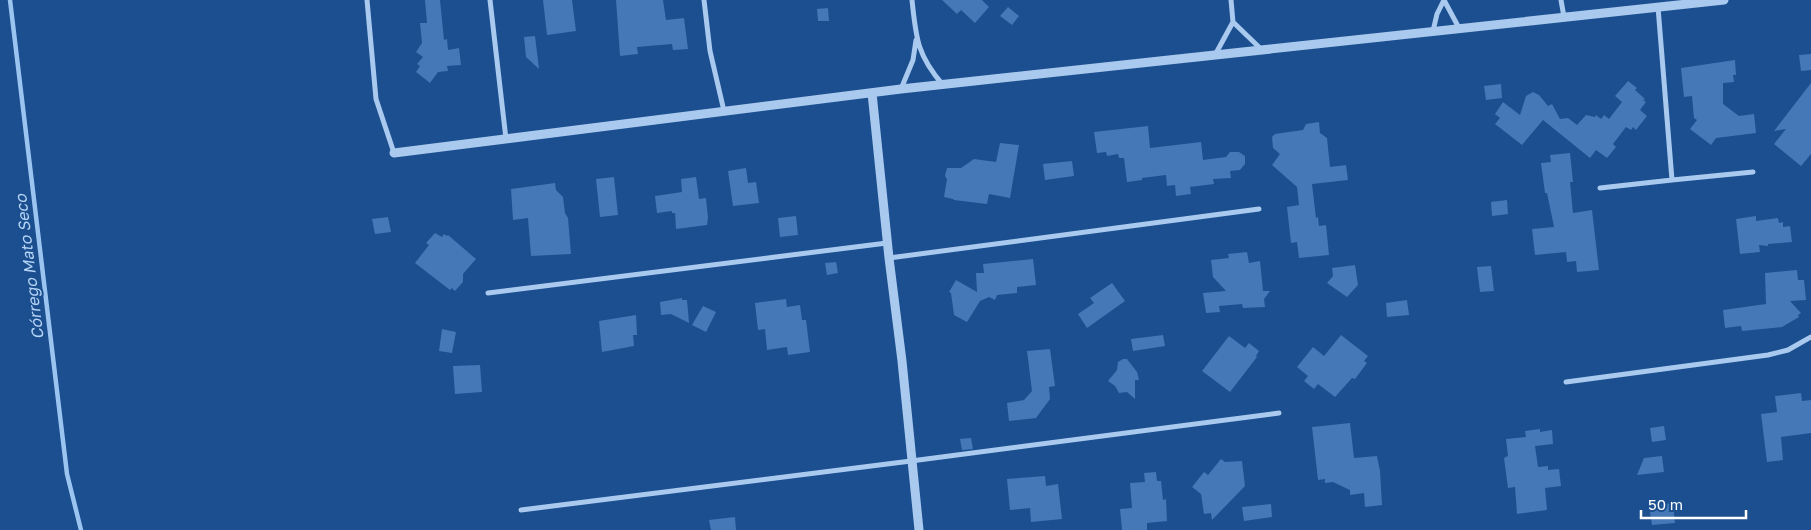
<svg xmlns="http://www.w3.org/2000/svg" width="1811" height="530" font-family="'Golos Text',sans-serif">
<rect width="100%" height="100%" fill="#1b4f8f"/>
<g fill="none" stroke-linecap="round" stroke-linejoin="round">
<path stroke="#9cc4f0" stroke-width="4.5" d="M10 0 67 474 81 530"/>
</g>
<path fill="#4478b7" d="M425 0H440L444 40 447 39 448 50 459 48 461 65 447 66 448 71 438 72 430 83 416 72 420 66 417 64 423 57 416 52 422 43 420 23H427Z
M543 0H572L576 31 547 35Z
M616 0H663L666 20 684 18 688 49 673 50 672 44 637 47 638 54 620 56Z
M942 0H982L989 7 975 23 961 10 957 14Z
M1008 7 1019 16 1012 25 1000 16Z
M828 8 829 21H818L817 9Z
M535 36 539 69 526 57 524 37Z
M1811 54V70L1801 71 1799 55Z
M1735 60 1736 75H1733L1734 82 1723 83V104L1739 116 1754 114 1756 133 1716 138 1711 145 1690 129 1697 120 1694 118 1692 96 1684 97 1681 68Z
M1628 81 1637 88 1635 90 1645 99 1643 100 1646 102 1640 110 1647 116 1636 130 1633 127 1631 130 1626 127 1613 144 1616 147 1607 158 1596 150 1590 158 1543 120 1522 145 1495 124 1500 118 1495 114 1503 102 1520 115 1526 96 1533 92 1539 95 1548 106 1552 104 1560 119 1568 118 1577 125 1586 115 1595 117 1596 115 1601 119 1604 115 1609 119 1622 102 1615 96Z
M1811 83V154L1801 166 1774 144 1786 129 1774 131Z
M1501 84 1502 98 1486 100 1484 86Z
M1319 122 1320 133 1327 138 1330 167 1346 165 1348 180 1312 184 1316 218 1318 217 1319 226 1326 225 1329 255 1299 258 1297 242 1291 243 1287 207 1299 205 1297 187 1272 165 1280 154 1273 148 1272 137 1275 134 1303 130 1306 124Z
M1148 126 1150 148 1201 142 1203 160 1226 157 1230 152H1239L1245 156V164L1240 170 1230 171 1231 178 1213 179 1214 184 1190 187 1191 194 1176 196 1175 185 1167 186 1166 175 1142 178V180L1127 182 1124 158H1119L1118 154 1107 156 1106 152 1097 153 1094 132Z
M1000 143 1019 145 1010 198 989 194 987 204 954 200 953 199 944 197 947 179 945 176 947 168H961L974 159 996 162Z
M1570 153 1573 182H1570L1573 213 1592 210 1599 270 1577 272 1576 261 1567 262 1566 252 1535 255 1532 229 1554 227 1547 193H1545L1541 163 1551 162 1550 155Z
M1072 161 1074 176 1045 180 1043 164Z
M746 168 748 183 756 182 759 203 733 206 728 171Z
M614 177 618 215 600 217 596 179Z
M696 177 699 199 706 198 708 218 707 225 676 229 675 213H672V211L657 213 655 196 682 192 681 179Z
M555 183 556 190 563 197 565 213 568 218 571 254 531 256 528 218 513 220 511 189Z
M1507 200 1508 214 1492 216 1491 202Z
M796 216 798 235 780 237 778 218Z
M1756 216V221L1778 218 1779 223 1783 222V227L1790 226 1792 242 1768 244V246L1759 245 1760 252 1740 254 1736 219Z
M388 217 391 232 375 234 372 219Z
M435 233 442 237 444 234 447 236 448 235 476 259 463 274V282L455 291 452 288 450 290 415 263 429 245 426 243Z
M1247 252 1249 263 1260 261 1263 291H1270L1264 299 1265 307 1243 308 1242 304 1219 306 1220 312 1206 313 1203 293 1226 291 1213 277 1211 260 1229 258 1228 254Z
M1033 259 1036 285 1017 287V293L997 295 995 300 989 297 980 301 967 322 954 315 951 293 949 292 956 280 977 292 976 273H984L983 264Z
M836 262 838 273 827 275 825 263Z
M1355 265 1358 285 1347 297 1327 283 1333 276 1332 268Z
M1491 266 1494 291 1480 292 1477 267Z
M1797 270 1798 280H1804L1806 300 1790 301 1801 313 1798 315 1799 317 1782 327 1742 331 1741 326 1725 328 1723 310 1766 304 1765 273Z
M1112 283 1125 301 1087 328 1078 314 1094 303 1090 298Z
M682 298V300H687L689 323 671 314 661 315 660 302Z
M786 299 787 307 800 305 802 320H806L810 352 788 355 787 347 767 350 765 329 758 330 755 303Z
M1407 300 1409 315 1387 317 1386 303Z
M703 306 716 312 706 332 692 325Z
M636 315 637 335H633L634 346 602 352 599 321Z
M442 329 456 332 452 353 439 351Z
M1163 335 1165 346 1133 351 1131 339Z
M1341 335 1368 356 1364 361 1367 363 1355 379 1352 378 1335 397 1318 384 1314 389 1304 381 1308 376 1297 367 1313 347 1324 356Z
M1229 336 1245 348 1249 343 1259 351 1256 356 1257 357 1230 392 1202 371Z
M1050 349 1055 386 1049 387 1050 399 1036 418 1009 421 1007 403 1024 400 1032 391 1027 351Z
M1123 359H1127L1137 372 1139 380H1135V399L1127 392 1119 393 1115 386 1108 381 1117 370 1118 362Z
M480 365 482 392 455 394 453 366Z
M1801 393 1802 401 1811 400V433L1781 437 1783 460 1767 462 1761 414 1777 412 1775 396Z
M1350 423 1354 458 1377 456 1380 471 1382 505 1365 507 1364 493 1350 495V490L1333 482 1325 483V479L1318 480 1312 427Z
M1664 426 1666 440 1652 442 1650 428Z
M1540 429V432L1552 430 1553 444 1535 446 1538 467 1548 466V470L1559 469 1561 486 1545 488 1547 510 1517 514 1515 487 1508 488 1504 458 1508 456 1506 439 1526 437 1525 431Z
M971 438 973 449 962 450 960 439Z
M1662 456 1664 472 1637 475 1644 458Z
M1221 459 1225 462 1242 461 1245 486 1212 520 1211 513 1204 514 1201 494 1192 487 1204 472 1208 475Z
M1156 472 1157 481H1161L1163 500 1166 499 1167 521 1147 523V530H1122L1120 509 1132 508 1130 483 1145 482 1144 473Z
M1045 476 1046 486 1058 484 1062 519 1031 522 1030 508 1010 510 1007 479Z
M1673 503 1675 523 1652 525 1649 506Z
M1271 504 1272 517 1244 521 1242 507Z
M735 517 736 530H711L709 520Z"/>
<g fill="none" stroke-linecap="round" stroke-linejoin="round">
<path stroke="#a9c9ee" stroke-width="5" d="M367 0 376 99 394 153
M490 0 506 139
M704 0 710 51 724 111
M912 0C916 38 917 55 943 85
M1231 0 1233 22 1263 51
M1444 0 1459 28
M1561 0 1564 17
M1658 7 1672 180 1753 172
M1433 31 1437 14 1444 0
M1215 55 1233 22
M901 89 913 60 916 40
M1600 188 1672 180
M889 258 1259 209
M488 293 887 243
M1566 382 1768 355 1788 350 1811 337
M521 510 911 461 1279 413"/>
<path stroke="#a9c9ee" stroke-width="9" d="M872 93 889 258 902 361 919 530
M394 153 901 89 1724 0"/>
</g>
<g text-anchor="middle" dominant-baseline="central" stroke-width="4" stroke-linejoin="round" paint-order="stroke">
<g font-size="16" font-style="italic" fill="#b5d3f5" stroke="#1b4f8f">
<text transform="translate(29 267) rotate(-97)">Córrego Mato Seco</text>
</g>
</g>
<path d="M1641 510v8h105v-8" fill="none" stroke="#ffffff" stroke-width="2.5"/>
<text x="1648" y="510" font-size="15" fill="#ffffff" stroke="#1b4f8f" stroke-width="4" paint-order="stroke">50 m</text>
</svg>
